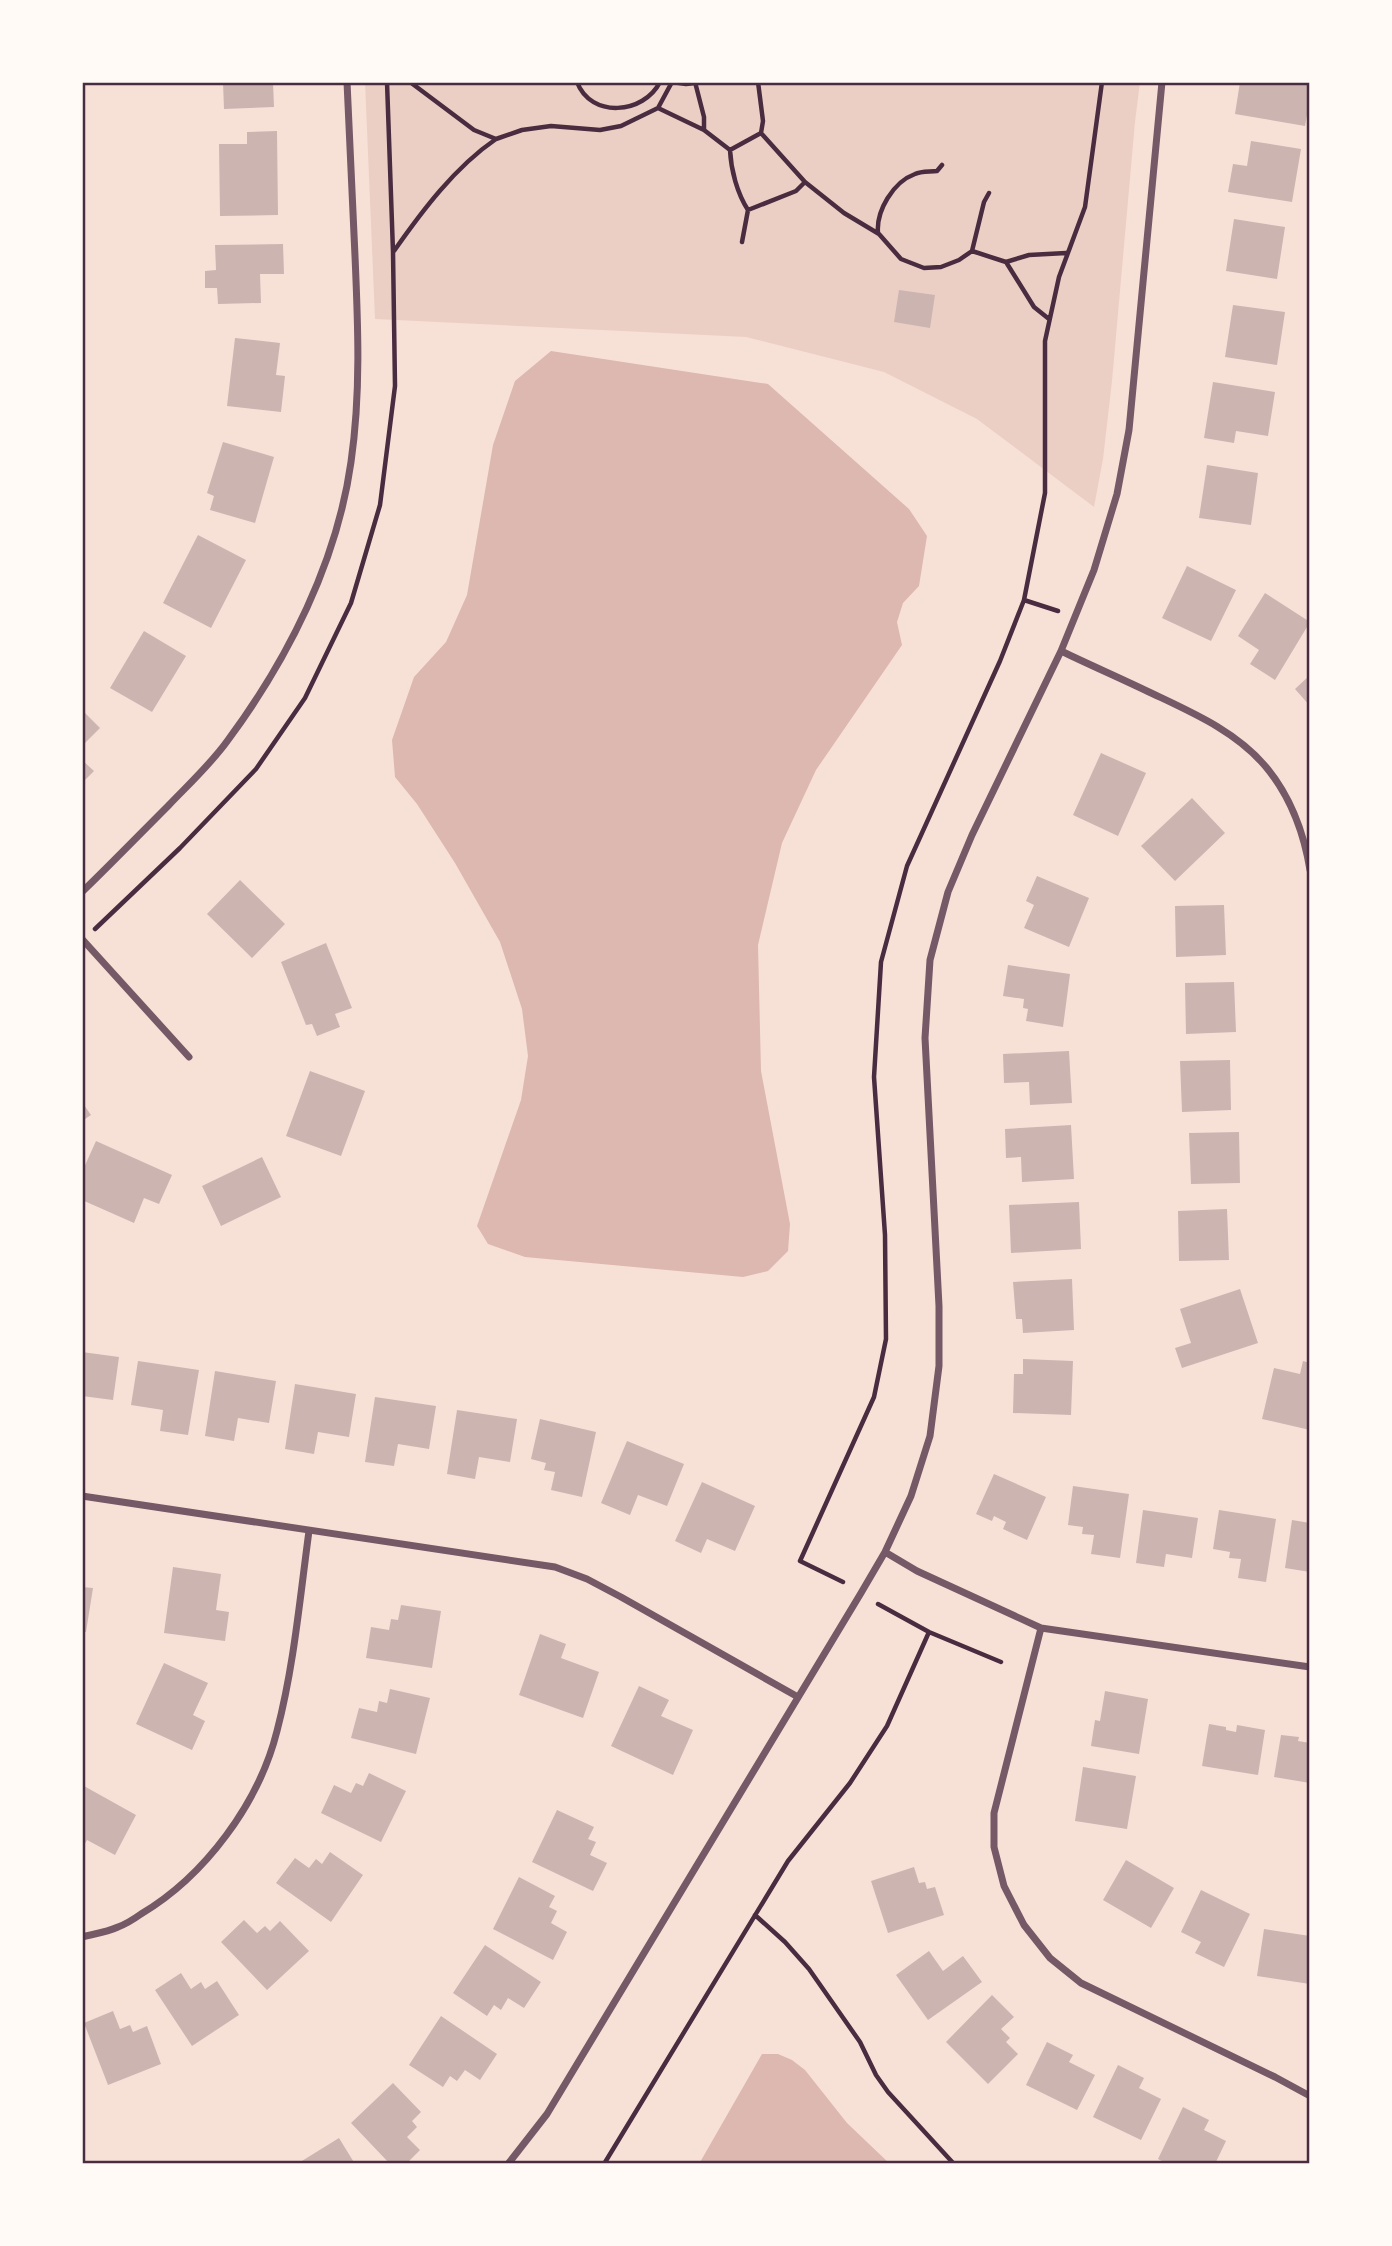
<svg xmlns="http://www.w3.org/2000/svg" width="1392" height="2246" font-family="'PT Sans',sans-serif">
<rect width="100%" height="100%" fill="#f7e1d7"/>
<path fill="#ebcfc5" d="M365 82H1140L1135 122 1112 381 1103 459 1094 507 977 419 884 372 746 337 375 319Z"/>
<path fill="#dcb8b0" d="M551 351 768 384 909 509 927 536 919 586 903 603 897 622 902 645 816 770 782 843 758 945 761 1071 790 1224 788 1251 768 1271 743 1277 525 1257 488 1244 477 1226 521 1100 528 1056 522 1009 500 942 455 863 417 804 395 777 392 740 414 677 446 642 467 595 493 445 515 381Z
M762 2054H778L792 2060 805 2070 847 2123 890 2164H699Z"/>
<path fill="#ccb4b1" d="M223 82H273L274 107 224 109Z
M1240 82H1310V98L1305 126 1235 114Z
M277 131 278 215 220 216 219 144H247V132Z
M1251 141 1301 149 1292 202 1228 192 1233 164 1247 166Z
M1234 219 1285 227 1277 279 1226 271Z
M283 244 284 274H260L261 303 218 304 217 288H205V271L216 270 215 245Z
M899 290 935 295 930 328 894 322Z
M1233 305 1285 312 1277 365 1225 357Z
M235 338 280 343 276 375 285 376 281 412 227 406Z
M1213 382 1275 392 1268 436 1236 431 1234 443 1204 438Z
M223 442 274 457 255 523 210 510 214 496 207 493Z
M1207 465 1258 473 1251 525 1199 518Z
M198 535 246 560 211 628 163 603Z
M1187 566 1236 590 1211 641 1162 618Z
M1265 593 1310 622 1275 680 1250 664 1259 650 1238 636Z
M144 631 186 656 152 712 110 688Z
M1310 675V706L1295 689Z
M82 710 100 728 82 746Z
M1101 753 1146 773 1118 836 1073 815Z
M82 760 94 771 82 783Z
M1192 798 1225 833 1175 881 1141 846Z
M1037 876 1089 898 1069 947 1024 928 1034 905 1026 901Z
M240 880 285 924 252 958 207 914Z
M1224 905 1226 955 1176 957 1175 906Z
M326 943 352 1008 335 1014 340 1027 317 1036 312 1024 306 1025 281 962Z
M1008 965 1070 974 1063 1027 1026 1021 1028 1009 1023 1008 1024 999 1003 996Z
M1234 982 1236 1032 1186 1034 1185 983Z
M1069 1051 1072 1103 1030 1105 1029 1082 1004 1083 1003 1054Z
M1230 1060 1231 1110 1182 1112 1180 1061Z
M310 1071 365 1091 341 1156 286 1136Z
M82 1102 91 1115 82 1121Z
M1071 1125 1074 1179 1022 1182 1021 1157 1006 1158 1005 1129Z
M1239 1132 1240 1183 1191 1184 1189 1133Z
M96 1141 172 1175 159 1204 144 1198 134 1223 82 1200V1172Z
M262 1157 281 1197 221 1226 202 1186Z
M1079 1202 1081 1249 1011 1253 1009 1205Z
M1227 1209 1229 1260 1179 1261 1178 1211Z
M1072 1279 1074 1330 1023 1333 1022 1319H1016L1013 1282Z
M1240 1289 1258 1343 1182 1368 1175 1348 1191 1343 1180 1309Z
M82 1352 119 1357 113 1400 82 1396Z
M1023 1359 1073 1361 1071 1415 1013 1413 1014 1374H1023Z
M138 1361 199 1370 188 1435 160 1431 163 1410 131 1405Z
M1303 1361 1310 1363V1430L1262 1419 1274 1368 1300 1374Z
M215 1371 276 1381 269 1423 238 1418 234 1441 205 1436Z
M295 1384 356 1394 349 1437 318 1432 314 1454 285 1449Z
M375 1397 436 1406 429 1449 398 1444 394 1466 365 1462Z
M457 1410 517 1419 510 1462 479 1457 475 1479 447 1474Z
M540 1419 596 1432 582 1497 551 1490 555 1472 544 1470 546 1463 531 1459Z
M627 1441 684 1464 667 1506 638 1495 630 1515 601 1503Z
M994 1474 1046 1497 1027 1540 1003 1529 1006 1522 994 1516 992 1521 976 1514Z
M702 1482 755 1506 735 1551 707 1539 701 1553 675 1541Z
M1073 1486 1129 1494 1120 1558 1091 1554 1094 1535 1082 1534 1083 1527 1068 1525Z
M1143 1510 1198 1518 1192 1558 1166 1554 1164 1567 1136 1563Z
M1219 1510 1276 1519 1266 1582 1238 1578 1241 1559 1229 1558 1230 1552 1213 1549Z
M1292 1520 1310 1523V1572L1285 1568Z
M173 1567 221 1574 216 1610 229 1612 225 1641 164 1633Z
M82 1587 93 1588 86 1632 82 1631Z
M401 1605 441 1611 432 1668 366 1658 371 1627 389 1630 391 1619 398 1620Z
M540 1634 566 1644 561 1658 599 1672 583 1718 519 1695Z
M164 1663 208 1683 193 1715 205 1721 192 1750 136 1724Z
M639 1686 669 1700 661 1716 693 1730 673 1775 611 1746Z
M390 1689 430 1698 416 1754 351 1738 359 1708 377 1712 379 1701 387 1703Z
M1105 1691 1148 1699 1139 1754 1091 1746 1095 1720 1100 1721Z
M1209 1724 1226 1727V1730L1236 1732 1237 1725 1265 1730 1258 1775 1202 1766Z
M1281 1735 1299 1737 1298 1741 1310 1743V1783L1274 1777Z
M1083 1767 1136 1776 1127 1829 1075 1821Z
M369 1773 406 1791 381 1842 321 1813 334 1785 351 1793 356 1783 363 1786Z
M84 1786 136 1815 115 1855 87 1840 82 1849Z
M557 1810 594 1827 588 1839 596 1842 590 1855 607 1863 593 1891 532 1862Z
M330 1852 363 1875 331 1922 276 1883 295 1858 309 1868 316 1859 322 1864Z
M1126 1860 1174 1888 1151 1928 1103 1900Z
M914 1867 919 1883 925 1882 927 1889 935 1887 944 1915 888 1933 871 1881Z
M519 1877 555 1896 549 1907 557 1911 551 1923 567 1932 553 1960 493 1929Z
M1201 1890 1250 1914 1224 1967 1195 1953 1201 1942 1181 1932Z
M244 1920 257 1933 265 1926 270 1931 280 1921 309 1951 267 1990 221 1942Z
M1264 1929 1310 1936V1984L1257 1976Z
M485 1945 541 1982 524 2008 508 1998 501 2010 494 2005 487 2016 453 1993Z
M929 1951 943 1971 963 1956 982 1982 928 2020 896 1975Z
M181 1973 191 1989 201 1982 205 1989 217 1981 239 2015 192 2046 155 1990Z
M992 1995 1014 2017 1001 2029 1010 2038 1006 2042 1018 2054 988 2084 946 2042Z
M113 2011 120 2029 130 2025 133 2032 147 2026 161 2064 108 2085 84 2023Z
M441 2016 497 2054 480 2080 465 2070 457 2081 450 2076 443 2087 409 2065Z
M1047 2042 1073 2055 1069 2062 1095 2075 1077 2110 1026 2085Z
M1118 2065 1144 2078 1139 2088 1161 2099 1141 2140 1093 2117Z
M393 2083 421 2112 412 2121 417 2127 407 2137 420 2150 406 2164H390L351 2123Z
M1183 2107 1209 2120 1204 2130 1226 2141 1215 2164H1168L1158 2159Z
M339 2138 355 2164H297Z"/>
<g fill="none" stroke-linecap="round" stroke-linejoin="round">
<path stroke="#4a2c40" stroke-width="4.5" d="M577 82C591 119 644 114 660 82
M672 82 686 84 695 83
M695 82 704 117V130
M758 82 763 121 761 133 805 182 844 213 879 234 901 259 924 268 941 267 959 260 972 251 1006 262 1034 307 1049 319
M658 108 672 82
M496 139 522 130 551 126 600 130 621 126 658 108 704 130 730 150C731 170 737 193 748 210L742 242
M730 150 761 133
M748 210 796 191 805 182
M878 233C876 211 893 182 915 174 921 171 930 172 937 171L942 165
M394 251C422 211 455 167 496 139L474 130 410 82
M972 251 984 202 989 193
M1006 262 1029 255 1066 253
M1024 600 1058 611
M95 929 180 848 256 769 305 698 351 603 380 505 395 386 393 252 387 82
M843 1582 800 1561 874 1397 886 1339 885 1235 874 1077 881 962 907 866 1000 661 1024 600 1045 493V341L1059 277 1085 207 1102 82
M878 1604 929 1632 1001 1662
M755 1915 785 1942 809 1969 860 2042 876 2075 888 2092 954 2164
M604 2164 788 1861 850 1783 887 1726 929 1632"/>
<path stroke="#755966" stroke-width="7" d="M1061 651C1090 665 1120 678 1149 692 1191 712 1236 731 1266 767 1290 796 1304 834 1310 870
M82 892C111 864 139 835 168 806 188 785 211 764 228 740 288 659 337 562 351 462 361 393 358 325 355 256 352 198 350 140 347 82
M82 939 189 1057
M82 1496 555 1567 587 1579 621 1597 798 1697
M885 1552 917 1571 1041 1628 1310 1667
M1041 1628 994 1813V1847L1004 1886 1024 1925 1050 1958 1081 1983 1275 2077 1310 2096
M82 1937C94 1934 107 1932 118 1927 126 1924 134 1919 141 1914 205 1876 259 1803 277 1731 294 1666 300 1597 309 1531
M508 2164 547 2114 861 1593 885 1552 911 1496 930 1436 939 1366V1306L925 1038 930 960 948 892 972 835 1061 651 1094 570 1117 494 1129 430 1162 82"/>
</g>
<rect width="1392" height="2246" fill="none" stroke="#fffaf5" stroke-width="168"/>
<rect x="84" y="84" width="1224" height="2078" fill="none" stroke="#4a2c40" stroke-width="2.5"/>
</svg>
